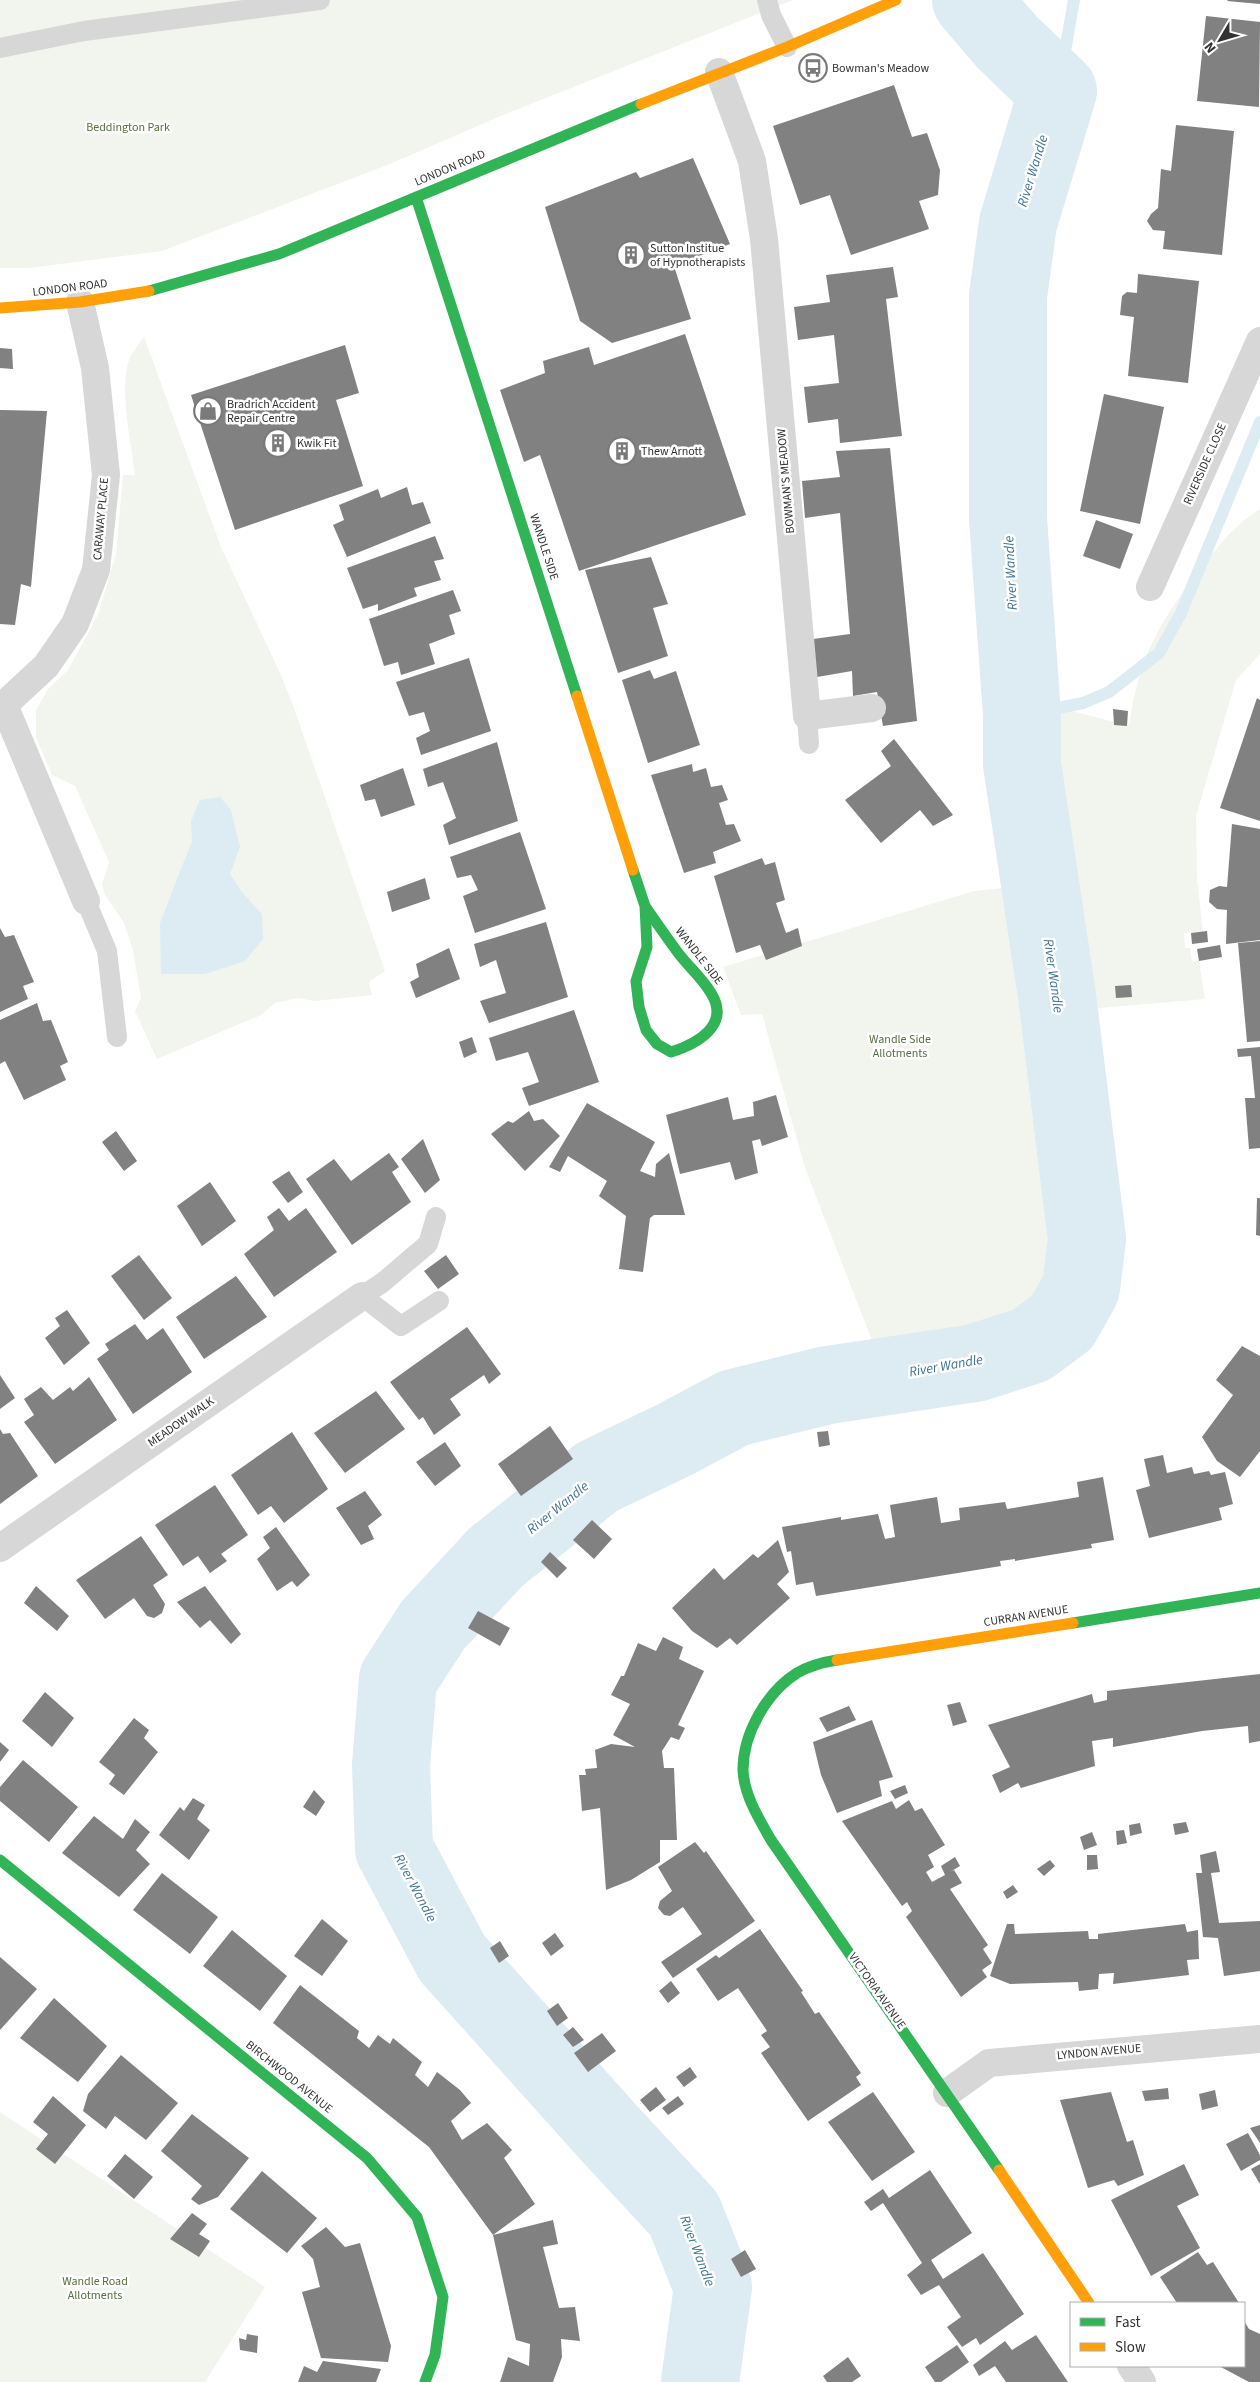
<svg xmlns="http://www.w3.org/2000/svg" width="1260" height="2382" font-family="'Source Sans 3',sans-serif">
<rect width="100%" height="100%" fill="#fff"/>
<path fill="#f1f5ed" d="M0 0H793L503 115 390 164 162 251 29 268H0Z
M144 337 221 547 280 673 294 708 385 971 369 982 372 995 315 1001 297 998 275 1003 261 1015 157 1059 135 1011 141 998 133 950 124 923 105 895 102 884 109 862 75 786 52 775 36 737V710L48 689 68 670 98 615 116 554 123 475H135C131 442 121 399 127 367 129 356 137 346 144 337Z
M1260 509V654L1236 680 1196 816 1197 879 1203 932 1184 933 1185 948H1190L1192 962 1199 961 1205 999 1076 1010 1058 879 1049 782 1045 704 1129 726C1139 657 1159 622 1201 568 1219 545 1235 524 1260 509Z
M1003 888 1054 1263C1053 1281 1051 1308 1035 1320 1013 1338 911 1350 878 1356L805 1168 762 1014 741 1015 723 967 974 891Z
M0 2112 265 2287 205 2382H0Z"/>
<path fill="#ddebf3" d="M220 797 231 810 240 847 230 874 241 891 262 914 263 939 245 961 205 974H161L160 923 192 841 191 821 200 800Z"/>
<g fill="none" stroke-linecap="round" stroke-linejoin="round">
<path stroke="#ddebf3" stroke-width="12" d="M1058 91 1074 0
M1022 715 1083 703 1109 692 1159 653 1181 613 1260 422"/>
<path stroke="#ddebf3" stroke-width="78" d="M700 2382 713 2287 684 2214 609 2133 452 1958 394 1849 391 1765 398 1679 433 1625 496 1557 597 1477 676 1439 734 1408 828 1385 975 1363 1031 1345 1062 1322 1081 1288 1087 1239 1057 996 1022 764V715L1008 519V296L1018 223 1058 91 1007 42 971 0"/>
</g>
<path fill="#818181" d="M1228 0H1260V4L1227 1Z
M1206 16 1260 22 1259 107 1197 101Z
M894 85 912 137 927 133 940 170 938 195 919 201 929 229 851 255 830 195 800 205 773 126Z
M1176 125 1234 131 1222 255 1163 249 1165 231 1153 230 1147 221 1151 214 1158 208 1161 169 1171 171Z
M693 158 730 244 674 266 691 319 612 343 580 321 545 207 636 172 640 178Z
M893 267 898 297 886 299 902 436 840 443 838 419 808 423 804 387 839 383 834 335 798 340 794 307 830 302 826 275Z
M1138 274 1199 281 1188 383 1128 376 1134 317 1120 315 1122 296 1127 292 1137 293Z
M685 334 746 515 579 571 540 455 524 462 500 390 545 373 543 361 589 347 594 365Z
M345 345 359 393 336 400 363 486 235 530 191 395Z
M0 348 12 349 13 369 0 368Z
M1104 394 1164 407 1140 524 1080 511Z
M0 410 47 411 31 587 21 584 15 625 0 624Z
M890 448 917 721 883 726 877 692 853 696 852 671 817 677 813 639 850 634 840 513 805 518 802 481 840 477 836 451Z
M407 487 412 505 423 502 431 523 347 557 333 525 344 520 339 505 378 489 381 498Z
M1096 520 1133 534 1120 569 1083 556Z
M435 536 444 559 434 561 441 580 414 588 417 596 378 611V604L363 609 347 568Z
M651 557 668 604 653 608 668 656 618 673 585 570Z
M453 590 461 611 449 615 455 634 429 644 435 664 401 675 398 662 384 666 369 619Z
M469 658 491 731 421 755 416 738 430 731 424 712 409 716 396 682Z
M650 670 654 679 676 671 700 745 648 763 622 680Z
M1257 698 1260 700V821L1220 808Z
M1113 709 1128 711 1127 726 1114 725Z
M894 739 953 815 933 826 920 810 881 843 845 800 891 766 881 751Z
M497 742 518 821 449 845 443 825 456 818 443 782 428 787 423 769Z
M692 764 693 772 706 768 711 787 722 785 728 800 719 803 726 825 734 824 741 841 713 852 716 863 684 873 651 775Z
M403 768 415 805 381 817 375 799 365 801 360 785Z
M1232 824 1260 829V940L1226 944 1227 910 1217 909 1209 902 1210 890 1219 886 1227 887Z
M520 832 546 909 475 933 463 896 478 890 471 875 457 878 450 857Z
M762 858 765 865 775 862 785 900 776 903 786 933 798 928 802 946 766 960 760 945 736 953 714 876Z
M425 878 430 899 392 912 387 892Z
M546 922 568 997 489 1023 480 1001 506 993 496 960 480 967 474 944Z
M0 928 5 937 14 935 34 982 23 986 28 999 0 1012Z
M1207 931 1208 942 1192 944 1191 933Z
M1260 941V1041L1247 1042 1238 943Z
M1220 945 1222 957 1199 961 1197 949Z
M449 948 460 979 416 998 410 982 419 977 416 964Z
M1131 985 1132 997 1116 998 1115 986Z
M37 1003 43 1021 51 1020 68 1062 60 1066 66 1080 24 1100 5 1061 0 1064V1020Z
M574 1010 599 1082 529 1106 522 1088 539 1082 528 1052 496 1061 489 1038Z
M472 1037 477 1052 464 1058 459 1042Z
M1260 1047V1148L1249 1149 1245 1098H1255L1251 1056 1238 1057 1237 1049Z
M776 1095 788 1137 762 1146 760 1139 752 1141 758 1173 735 1180 730 1162 680 1174 666 1115 728 1097 733 1120 754 1116 753 1102Z
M587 1103 655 1142 640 1171 655 1177 656 1164 669 1153 685 1215H654L650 1218 643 1272 619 1269 626 1216 599 1196 607 1181 568 1156 560 1172 549 1167Z
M529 1111 534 1121 543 1119 560 1136 525 1171 491 1134 508 1121 513 1123Z
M116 1131 137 1161 124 1171 102 1142Z
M423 1139 440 1180 425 1193 401 1159Z
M389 1153 399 1167 392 1172 411 1202 352 1245 306 1179 334 1159 351 1181Z
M289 1171 303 1192 288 1203 272 1182Z
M210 1182 236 1221 202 1246 177 1206Z
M1257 1198H1260V1236L1256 1235Z
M279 1208 289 1221 306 1208 337 1252 274 1297 244 1254 274 1230 267 1217Z
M139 1255 172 1298 144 1320 111 1276Z
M446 1255 459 1274 438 1289 424 1271Z
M236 1276 267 1317 204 1359 176 1317Z
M67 1310 90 1343 64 1365 45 1338 60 1326 55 1318Z
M135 1324 147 1340 163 1328 192 1372 133 1414 97 1359 109 1350 105 1344Z
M467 1327 501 1374 489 1384 484 1375 450 1399 461 1415 434 1435 423 1417 419 1420 390 1382Z
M1242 1346 1260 1356V1451L1240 1477 1217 1461 1202 1437 1233 1395 1216 1380Z
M0 1375 15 1398 0 1409Z
M89 1377 117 1420 55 1464 24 1422 34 1415 24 1399 41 1387 53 1400 70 1387 73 1391Z
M376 1391 405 1429 345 1473 314 1433Z
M550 1426 573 1459 521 1496 498 1464Z
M0 1429 3 1434 10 1433 38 1476 0 1504Z
M828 1431 830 1445 819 1447 817 1432Z
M292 1432 328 1489 284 1523 271 1506 258 1515 231 1475Z
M445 1442 461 1466 435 1486 416 1462Z
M1163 1455 1167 1473 1192 1467 1194 1474 1209 1471 1211 1475 1225 1472 1233 1504 1219 1508 1222 1520 1149 1538 1136 1490 1150 1486 1144 1459Z
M1103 1477 1114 1540 1091 1544 1092 1548 1015 1561V1559L1000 1561 1001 1566 816 1596 813 1582 796 1585 791 1551 787 1552 782 1527 841 1517V1520L878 1514 885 1539 895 1537 890 1505 937 1497 941 1523 960 1520 959 1508 1005 1502 1007 1509 1079 1497 1077 1482Z
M215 1485 248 1535 221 1554 227 1561 210 1573 198 1556 183 1566 155 1525Z
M365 1491 382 1515 368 1526 374 1539 361 1545 336 1508Z
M592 1520 612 1539 594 1559 573 1540Z
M276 1527 310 1575 297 1587 292 1581 277 1591 257 1559 270 1548 263 1537Z
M141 1536 168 1575 153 1585 165 1604 162 1613 154 1618 147 1616 134 1598 105 1619 76 1580Z
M778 1540 789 1572 777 1584 790 1598 737 1645 730 1638 717 1648 692 1631 672 1608 714 1568 724 1580 753 1554 758 1558Z
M550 1552 567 1568 557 1578 541 1562Z
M36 1586 69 1616 57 1631 24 1603Z
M205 1586 241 1634 231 1644 210 1620 200 1628 177 1602Z
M478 1611 510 1628 500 1646 468 1628Z
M663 1637 683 1647 679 1659 704 1671 678 1725 685 1728 679 1740 671 1737 662 1751 664 1768H674L677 1840H660V1862L631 1880 606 1890 600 1808 582 1811 579 1775H586L585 1769 597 1768 595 1750 611 1744 635 1747 613 1735 630 1704 611 1695 621 1676H624L638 1643 656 1651Z
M1260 1674V1741L1249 1743 1248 1726 1202 1731 1113 1747V1738L1092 1741 1095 1766 1021 1788 1018 1783 1000 1793 992 1775 1010 1767 988 1725 1092 1694 1094 1703 1107 1700V1691Z
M45 1692 74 1718 52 1747 22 1721Z
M960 1702 967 1722 953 1726 947 1705Z
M849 1706 856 1720 827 1732 819 1718Z
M134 1718 149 1730 144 1738 158 1752 124 1795 109 1784 115 1775 99 1762Z
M872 1720 893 1777 879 1781 882 1796 837 1813 821 1775 813 1742Z
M0 1742 9 1750 0 1762Z
M23 1760 78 1807 49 1842 0 1801V1787Z
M905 1785 908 1793 895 1799 890 1791Z
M314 1790 325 1802 316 1816 303 1807Z
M193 1798 205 1805 197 1819 210 1830 189 1860 159 1835 180 1807 184 1811Z
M909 1800 915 1811 922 1808 945 1845 928 1855 934 1867 926 1872 932 1882 945 1875 941 1866 955 1857 960 1866 950 1872 954 1870 962 1883 950 1889 988 1945 983 1949 992 1963 982 1970 987 1977 961 1997 906 1917 912 1911 907 1902 902 1906 842 1821 892 1801 896 1809Z
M94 1816 123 1839 135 1819 150 1832 136 1850 150 1864 119 1897 62 1853Z
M1186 1822 1189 1832 1175 1835 1173 1824Z
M1140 1823 1142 1833 1130 1836 1129 1825Z
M1124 1830 1127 1843 1117 1845 1116 1831Z
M1092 1832 1097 1845 1084 1850 1080 1837Z
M695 1842 704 1853 706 1851 755 1921 673 1978 661 1962 702 1934 683 1907 670 1916 664 1915 658 1908 660 1901 672 1891 658 1867Z
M1216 1851 1220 1872 1211 1873 1219 1923 1260 1921V1971L1224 1976 1218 1938 1203 1937 1196 1873H1202L1200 1855Z
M1087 1855H1097L1098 1869 1087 1870Z
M1050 1860 1055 1866 1044 1876 1037 1869Z
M162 1873 218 1917 190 1954 133 1910Z
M1013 1885 1018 1892 1007 1899 1003 1892Z
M322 1919 348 1941 322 1976 294 1956Z
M1007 1924H1014L1015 1934 1088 1931 1089 1939H1098V1934L1185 1924 1187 1932 1198 1930 1199 1959 1187 1960 1189 1975 1113 1984 1114 1973 1099 1974 1098 1989 1079 1991 1078 1982 1010 1984 990 1976Z
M760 1929 803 1991 801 1992 815 2014 819 2012 861 2073 856 2077 861 2085 808 2121 761 2053 770 2047 761 2035 767 2031 738 1988 718 2001 696 1969 716 1955 719 1958Z
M232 1930 287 1976 260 2011 203 1966Z
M555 1933 564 1946 551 1956 542 1943Z
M500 1941 509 1956 499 1963 490 1948Z
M0 1957 37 1989 0 2030Z
M671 1981 680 1993 668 2003 659 1991Z
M300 1985 359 2031 357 2038 369 2048 378 2035 390 2044 393 2038 422 2062 415 2075 428 2087 437 2072 460 2090 471 2103 451 2121 462 2140 487 2123 512 2150 504 2158 535 2204 493 2235 553 2220 558 2244 543 2247 559 2308 575 2307 580 2341 561 2339 562 2357 553 2382H500L508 2357 529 2366 530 2344 516 2340 493 2235 429 2147 273 2023Z
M54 1998 107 2046 78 2082 20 2038Z
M558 2003 568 2018 557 2026 547 2011Z
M573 2027 584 2040 573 2047 563 2035Z
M602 2033 616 2051 588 2072 574 2053Z
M121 2055 178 2103 146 2140 115 2116 106 2129 83 2111 88 2094Z
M690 2067 697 2077 684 2087 676 2077Z
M656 2087 666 2100 650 2112 640 2100Z
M1168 2088 1169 2099 1145 2101 1142 2091Z
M1215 2090 1218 2106 1202 2110 1199 2094Z
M873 2092 915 2152 872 2181 828 2122Z
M1111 2092 1127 2142 1133 2140 1144 2175 1118 2186 1114 2180 1088 2188 1060 2100Z
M53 2096 86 2125 55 2164 36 2149 48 2134 33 2122Z
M678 2096 684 2104 668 2115 662 2108Z
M192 2114 249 2158 218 2197 199 2205 191 2199 202 2186 161 2151Z
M1260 2125V2143L1250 2128Z
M1248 2133 1260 2155V2160L1241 2171 1226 2144Z
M125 2154 153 2177 134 2199 107 2176Z
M1184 2164 1199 2195 1177 2206 1200 2248 1151 2276 1111 2200Z
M1260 2164V2184L1251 2169Z
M930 2170 972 2233 931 2260 943 2279 983 2253 1024 2314 980 2345 976 2338 962 2347 947 2327 961 2317 939 2285 921 2295 907 2275 922 2263 883 2203 871 2211 864 2202 883 2189 889 2198Z
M262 2171 317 2218 287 2253 230 2209Z
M192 2213 207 2224 199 2234 210 2241 199 2257 170 2239Z
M326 2227 345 2247 360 2243 391 2346 388 2362 321 2358 302 2292 320 2287 313 2259 301 2246Z
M745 2250 756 2269 741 2277 731 2259Z
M1198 2252 1207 2265 1213 2262 1239 2303H1177L1160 2277Z
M1244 2321 1249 2329 1260 2334V2382H1249L1219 2366H1244Z
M247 2334 258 2336 257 2353 240 2350 239 2338 246 2340Z
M1036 2335 1068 2382H1006L995 2366 979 2376 973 2365 1005 2341 1012 2350Z
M957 2345 969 2362 941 2382H935L925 2367Z
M848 2357 861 2376 852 2382H827L823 2376Z
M323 2361 381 2369 376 2382H298L304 2366 317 2372Z"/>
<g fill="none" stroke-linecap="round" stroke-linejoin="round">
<path stroke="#d7d7d7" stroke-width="20" d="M767 0 771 15 787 47
M0 48 84 31 320 0
M807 716 809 744
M86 901 107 951 117 1037
M436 1217 428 1244 382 1283 362 1296 401 1326 439 1301"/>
<path stroke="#d7d7d7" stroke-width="28" d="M719 72 752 161 764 239 807 716 872 708
M1150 587 1260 341
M4 705 86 901
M0 706 4 705 46 666 75 624 96 570 106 475 95 368 80 302
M0 1548 362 1296
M947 2093 989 2063 1260 2039
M1131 2366 1142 2382"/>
<path stroke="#30b455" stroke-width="11" d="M416 197 577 696
M149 291 279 254 641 104
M633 870 645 906 647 947 636 981 639 1007 646 1030 657 1044 671 1052C697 1044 731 1025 711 993 702 978 689 967 679 954 667 938 656 922 645 906
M1073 1623 1260 1593
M837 1660C824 1662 809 1666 797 1673 767 1692 743 1733 743 1770 744 1795 759 1819 771 1840L999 2170
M0 1860 367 2158 417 2217 443 2297 435 2355 425 2382"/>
<path stroke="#ff9f0a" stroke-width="11" d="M641 104 787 47 896 0
M0 308 80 302 149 291
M577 696 633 870
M837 1660 1073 1623
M999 2170 1089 2303"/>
</g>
<defs>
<symbol id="bus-ring" viewBox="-11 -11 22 22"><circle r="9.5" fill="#fff" stroke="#7a7a7a" stroke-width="1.5"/><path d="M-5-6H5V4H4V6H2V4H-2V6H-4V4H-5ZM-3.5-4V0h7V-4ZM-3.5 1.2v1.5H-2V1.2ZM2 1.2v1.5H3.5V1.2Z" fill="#7a7a7a"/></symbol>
<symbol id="building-ring" viewBox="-11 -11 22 22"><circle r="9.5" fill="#fff" stroke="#7a7a7a" stroke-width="1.5"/><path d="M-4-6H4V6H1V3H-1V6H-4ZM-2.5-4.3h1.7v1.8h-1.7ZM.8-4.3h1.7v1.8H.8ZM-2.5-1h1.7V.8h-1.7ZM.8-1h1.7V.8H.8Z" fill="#7a7a7a"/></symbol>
<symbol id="shop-ring" viewBox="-11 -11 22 22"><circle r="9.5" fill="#fff" stroke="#7a7a7a" stroke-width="1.5"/><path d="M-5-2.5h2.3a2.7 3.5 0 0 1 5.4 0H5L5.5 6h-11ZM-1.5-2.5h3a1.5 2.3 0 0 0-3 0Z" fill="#7a7a7a"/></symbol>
</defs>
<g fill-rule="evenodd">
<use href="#bus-ring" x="797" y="52" width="32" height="32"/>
<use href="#building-ring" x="615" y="239" width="32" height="32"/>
<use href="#shop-ring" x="192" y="395" width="32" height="32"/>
<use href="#building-ring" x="262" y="427" width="32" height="32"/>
<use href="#building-ring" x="606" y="435" width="32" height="32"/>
</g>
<g text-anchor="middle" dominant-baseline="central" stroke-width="5" stroke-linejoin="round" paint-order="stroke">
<g font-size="12" fill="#333" stroke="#fff" text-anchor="start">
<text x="832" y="68">Bowman's Meadow</text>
<text x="650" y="248">Sutton Institue<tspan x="650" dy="14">of Hypnotherapists</tspan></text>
<text x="227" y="404">Bradrich Accident<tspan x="227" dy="14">Repair Centre</tspan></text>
<text x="297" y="443">Kwik Fit</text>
<text x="641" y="451">Thew Arnott</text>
</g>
<g font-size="12" fill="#56703f" stroke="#fff">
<text x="128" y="127">Beddington Park</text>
<text x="900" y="1039">Wandle Side<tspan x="900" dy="14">Allotments</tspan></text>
<text x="95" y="2281">Wandle Road<tspan x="95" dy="14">Allotments</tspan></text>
</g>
<g font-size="12" fill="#333" stroke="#fff">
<text transform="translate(450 168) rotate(-23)">LONDON ROAD</text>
<text transform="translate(70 288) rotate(-7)">LONDON ROAD</text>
<text transform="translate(1205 464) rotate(-66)">RIVERSIDE CLOSE</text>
<text transform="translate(786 481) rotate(-95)">BOWMAN'S MEADOW</text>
<text transform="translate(101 519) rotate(-85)">CARAWAY PLACE</text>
<text transform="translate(544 547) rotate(72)">WANDLE SIDE</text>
<text transform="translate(699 956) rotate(52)">WANDLE SIDE</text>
<text transform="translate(181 1422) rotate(-35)">MEADOW WALK</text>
<text transform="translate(1026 1616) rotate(-9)">CURRAN AVENUE</text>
<text transform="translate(877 1991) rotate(55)">VICTORIA AVENUE</text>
<text transform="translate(1099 2052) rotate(-5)">LYNDON AVENUE</text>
<text transform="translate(289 2077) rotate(39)">BIRCHWOOD AVENUE</text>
</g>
<g font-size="14" font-style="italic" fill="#3f7597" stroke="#fff">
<text transform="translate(1033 171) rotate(-73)">River Wandle</text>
<text transform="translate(1011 573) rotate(-93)">River Wandle</text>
<text transform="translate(1053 976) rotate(82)">River Wandle</text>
<text transform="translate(946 1366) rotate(-10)">River Wandle</text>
<text transform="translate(558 1508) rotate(-39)">River Wandle</text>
<text transform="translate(415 1888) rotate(62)">River Wandle</text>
<text transform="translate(697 2251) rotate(69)">River Wandle</text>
</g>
</g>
<rect x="1070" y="2302" width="175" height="65" fill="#ffffff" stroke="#adadad"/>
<rect x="1080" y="2318" width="25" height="8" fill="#30b455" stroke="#adadad"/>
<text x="1115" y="2327" font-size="15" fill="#333333">Fast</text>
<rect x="1080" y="2343" width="25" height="8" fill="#ff9f0a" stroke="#adadad"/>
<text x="1115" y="2352" font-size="15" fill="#333333">Slow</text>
<g transform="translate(1220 40) rotate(232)" stroke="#ffffff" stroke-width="4" paint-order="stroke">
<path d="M0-4L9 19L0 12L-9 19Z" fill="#333333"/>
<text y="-8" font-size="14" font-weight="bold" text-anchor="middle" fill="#333333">N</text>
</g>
</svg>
